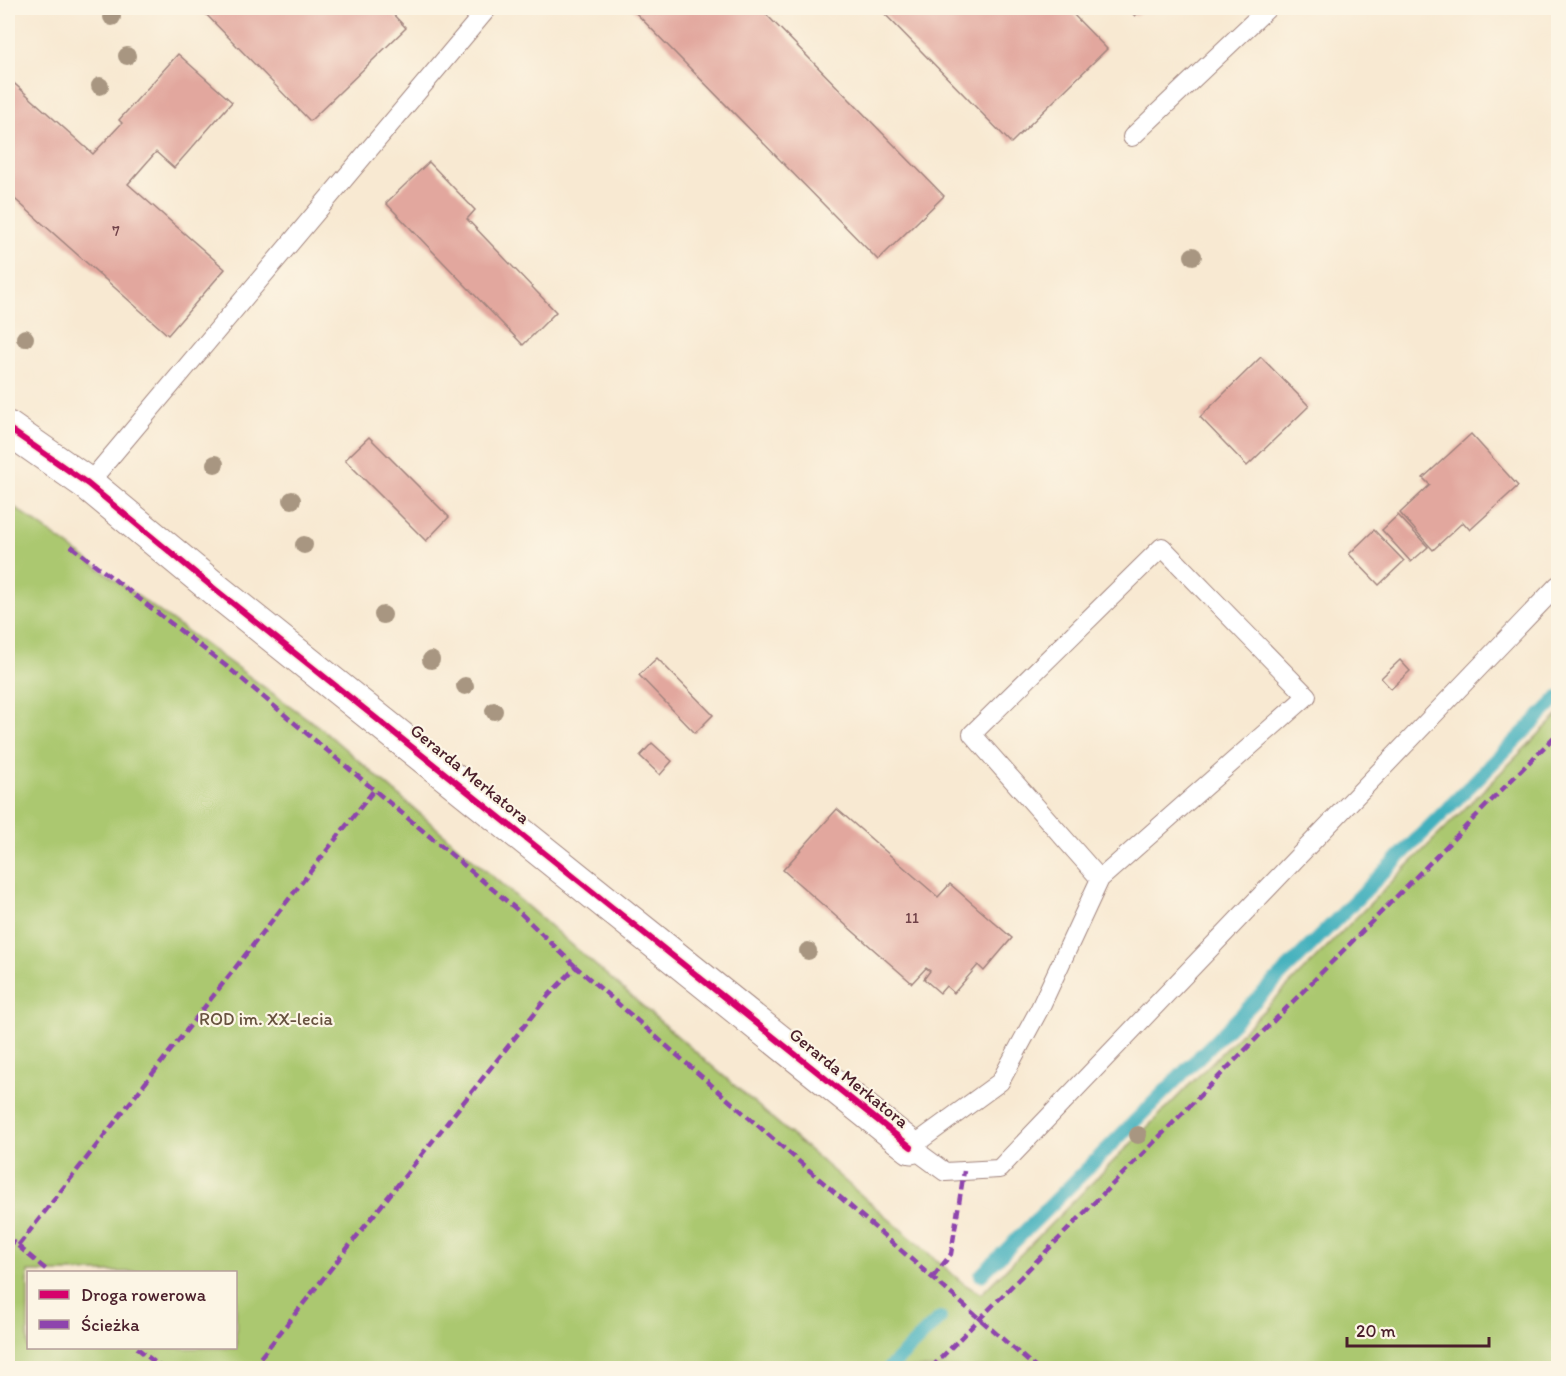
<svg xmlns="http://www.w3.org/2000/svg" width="1566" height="1376" font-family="Itim,sans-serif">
<rect width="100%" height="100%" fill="#fcf5e5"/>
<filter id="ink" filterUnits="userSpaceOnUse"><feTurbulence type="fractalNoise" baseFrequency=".0167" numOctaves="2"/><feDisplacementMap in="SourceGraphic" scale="12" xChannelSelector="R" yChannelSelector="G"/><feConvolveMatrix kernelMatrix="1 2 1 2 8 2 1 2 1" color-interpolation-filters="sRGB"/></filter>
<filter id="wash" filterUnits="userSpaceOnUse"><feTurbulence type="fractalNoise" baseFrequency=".008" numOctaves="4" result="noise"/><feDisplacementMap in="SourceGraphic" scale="24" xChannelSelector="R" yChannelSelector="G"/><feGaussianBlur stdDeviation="1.35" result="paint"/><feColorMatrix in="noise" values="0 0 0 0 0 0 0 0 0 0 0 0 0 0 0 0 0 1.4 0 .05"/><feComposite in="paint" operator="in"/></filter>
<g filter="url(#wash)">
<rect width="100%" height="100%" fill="#f8e9d2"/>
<path fill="#abc86f" stroke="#7a744d" stroke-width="1.5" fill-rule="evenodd" d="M10 504 322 729 964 1284 981 1294 1558 715V1368H8V507ZM28 1272H236V1348H28Z"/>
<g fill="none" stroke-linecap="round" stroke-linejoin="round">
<path stroke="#42b0bd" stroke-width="14" d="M981 1275 1558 698
M889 1368 940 1318"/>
</g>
<g id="blocks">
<path fill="#e2a79e" d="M200 8H390L388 9 406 28 310 121Z
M631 8H760L944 196 878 260Z
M879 8H1067L1107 49 1011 143Z
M1127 8H1144L1135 16Z
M178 54 232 102 174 168 156 152 128 184 225 269 168 335 8 193V78L93 154 122 123 119 120Z
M429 162 475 210 467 219 556 312 523 345 386 203Z
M1261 357 1309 406 1247 466 1200 417Z
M1471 434 1518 486 1470 530 1463 522 1433 550 1400 513 1430 485 1423 478Z
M369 437 449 517 426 541 345 460Z
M1398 515 1428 547 1411 562 1382 530Z
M1374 530 1404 561 1379 585 1349 554Z
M657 658 713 715 695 733 639 675Z
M1400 660 1410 671 1391 689 1381 678Z
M652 743 672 761 660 775 640 756Z
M837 809 938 897 950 884 1012 938 984 971 978 965 954 993 946 986 940 993 924 979 930 971 926 968 912 983 783 870Z"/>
</g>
</g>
<g filter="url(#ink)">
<use href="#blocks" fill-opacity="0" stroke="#a1847e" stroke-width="1.5"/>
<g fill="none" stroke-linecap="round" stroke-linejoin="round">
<defs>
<path id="service" d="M1132 137 1268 8
M88 484 488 8
M1100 879 972 734 1162 547 1307 696 1100 879 1040 1008 1000 1082 911 1147 945 1172 999 1169 1558 585"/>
<path id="minor" d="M8 428 88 484 216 590 911 1147"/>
</defs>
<use href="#service" stroke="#a1847e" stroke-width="20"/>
<use href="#minor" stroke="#a1847e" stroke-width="35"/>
<use href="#service" stroke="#fff" stroke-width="18"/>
<use href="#minor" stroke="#fff" stroke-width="33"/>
<path stroke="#8e44ad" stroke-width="4.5" stroke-dasharray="9 4.5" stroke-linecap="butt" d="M71 546 230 669 515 908 576 967
M8 1238 18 1246 374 790
M18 1246 49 1272
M933 1277 951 1254 964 1171
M137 1348 162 1368
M252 1368 548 996 576 967 1036 1368
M931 1368 1558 733"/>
<defs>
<path id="cycleway" d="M8 428 88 484 216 590 911 1147"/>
</defs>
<use href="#cycleway" stroke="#fcf5e5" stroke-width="10"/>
<use href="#cycleway" stroke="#d6006c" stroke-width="6"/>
</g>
<g fill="#a89681">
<circle cx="112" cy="17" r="9"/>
<circle cx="127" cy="56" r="9"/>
<circle cx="100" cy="86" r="9"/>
<circle cx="1193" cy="256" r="9"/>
<circle cx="25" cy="338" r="9"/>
<circle cx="215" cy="464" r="9"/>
<circle cx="292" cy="500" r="9"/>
<circle cx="304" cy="545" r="9"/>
<circle cx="383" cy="615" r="9"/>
<circle cx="431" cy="660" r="9"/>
<circle cx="465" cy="686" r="9"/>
<circle cx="494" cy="711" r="9"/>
<circle cx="808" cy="951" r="9"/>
<circle cx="1138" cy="1135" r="9"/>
</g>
</g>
<g text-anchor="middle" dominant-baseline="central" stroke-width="4.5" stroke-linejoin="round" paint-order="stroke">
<g font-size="15" fill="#704148">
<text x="116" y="231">7</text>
<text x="912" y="918">11</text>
</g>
<g font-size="18" fill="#4a1f2b" stroke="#fcf5e5">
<text transform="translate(470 774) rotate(39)">Gerarda Merkatora</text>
<text transform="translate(849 1078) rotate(39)">Gerarda Merkatora</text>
</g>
<g font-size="18" fill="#67523f" stroke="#fcf5e5">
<text x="266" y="1019">ROD im. XX-lecia</text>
</g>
</g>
<rect width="1566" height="1376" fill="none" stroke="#fcf5e5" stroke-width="30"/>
<rect x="27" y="1271" width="210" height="78" fill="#fcf5e5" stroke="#b59f9b" stroke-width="1.5"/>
<rect x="39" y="1290" width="30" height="9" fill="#d6006c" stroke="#b59f9b" stroke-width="1.5"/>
<text x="81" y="1301" font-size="18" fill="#4a1f2b">Droga rowerowa</text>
<rect x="39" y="1320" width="30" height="9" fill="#8e44ad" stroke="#b59f9b" stroke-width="1.5"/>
<text x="81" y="1331" font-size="18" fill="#4a1f2b">Ścieżka</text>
<path d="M1347 1337v9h142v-9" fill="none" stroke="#4a1f2b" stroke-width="3"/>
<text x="1356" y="1337" font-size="18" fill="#4a1f2b" stroke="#fcf5e5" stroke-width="4.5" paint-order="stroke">20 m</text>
</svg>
